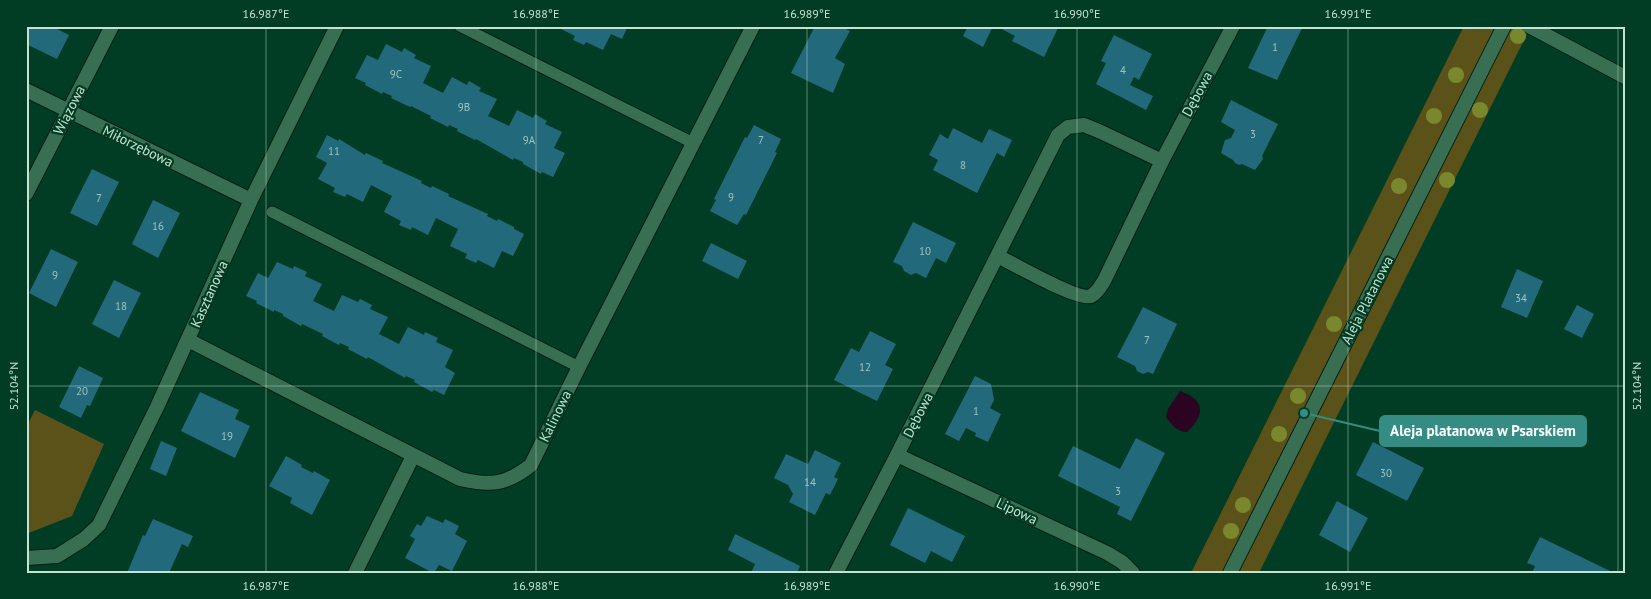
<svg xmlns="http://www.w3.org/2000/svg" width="1651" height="599" font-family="'PT Sans',sans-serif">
<rect width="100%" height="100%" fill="#003d24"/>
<path fill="#5b521a" d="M1464 26H1531L1259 573H1191Z
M35 410 104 444 72 516 26 534V428Z"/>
<path fill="#2b0421" d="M1180 391C1205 400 1206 414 1187 432 1177 432 1171 424 1166 417L1168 409Z"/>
<path fill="#23697c" d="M26 26H51L69 35 57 59 26 44Z
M555 26H628L622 39 611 34 603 50 586 42 584 45 573 40 575 36Z
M815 26H840L850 31 835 58 845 64 833 93 791 73Z
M968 26H993L983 47 963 36Z
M996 26H1059L1044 57 1012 41 1015 36Z
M1268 26H1303L1277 80 1248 68Z
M1114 35 1152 54 1139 80 1134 77 1130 85 1153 96 1146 110 1096 84 1106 63 1101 61Z
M386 44 402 52 404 48 416 55 414 58 431 66 423 83 443 93 452 77 467 85 469 81 481 88 479 91 497 99 488 116 509 126 517 110 533 118 535 114 547 121 545 124 562 132 554 148 565 153 553 177 542 172 541 174 523 164V162L514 158 513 160 476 139 475 140 457 131 458 129 449 125 448 127 430 118 431 116 411 106 410 107 391 98 392 96 383 92 382 94 365 85 366 83 355 78 367 55 378 60Z
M1231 100 1278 124 1262 156 1263 159 1255 170 1242 164 1239 165 1235 163 1233 160 1221 153 1225 140 1231 138 1235 130 1221 122Z
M754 125 781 139 775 152 777 153 746 215 744 214 737 225 710 211 716 200 714 199 745 137 747 138Z
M953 128 982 143 989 129 1012 140 1004 157 997 153 977 193 933 170 938 160 929 155 940 134 948 139Z
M327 135 338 141 339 139 365 155 366 153 383 161 382 163 422 181 421 183 431 188 432 186 449 194 448 196 488 214 487 216 497 221 498 219 514 227V229L524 234 513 256 502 251 494 268 478 260 476 263 465 258 467 254 450 246 458 229 436 218 428 235 412 227 411 230 399 225 401 221 384 212 392 196 371 185 363 202 347 194 345 197 333 192 335 188 318 179 327 163 316 157Z
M92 169 119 182 97 226 70 213Z
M153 200 180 213 158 258 132 244Z
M913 222 956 243 946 263 936 258 926 278 916 273 911 275 904 271 902 266 893 262Z
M711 243 747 261 738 279 702 261Z
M51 249 78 262 56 307 29 293Z
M277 262 293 269 294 266 307 272 305 276 322 284 313 301 334 311 342 295 358 302 360 299 372 305 370 309 388 317 379 334 399 344 408 327 424 335 425 332 438 338 436 342 453 350 445 367 455 373 444 395 434 390 432 392 414 382 415 380 406 376 405 378 368 357 367 359 348 349 349 347 340 343 339 345 322 336 323 334 302 324 301 326 283 316V314L274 310V312L256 303 257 301 246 296 258 273 268 278Z
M1517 269 1543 281 1527 318 1501 307Z
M114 280 141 293 119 338 92 324Z
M1577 305 1594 314 1582 338 1564 329Z
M1143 307 1177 324 1153 374 1148 372 1143 374 1137 371 1135 366 1117 357Z
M870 331 896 344 885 365 893 369 877 401 834 380 851 348 859 352Z
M79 366 103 378 90 406 87 405 81 418 59 407Z
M975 376 991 384 994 400 990 408 1001 414 988 442 975 436 976 433 966 428 959 441 945 434Z
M200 392 239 410 235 419 250 426 235 458 181 431Z
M1136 438 1165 453 1131 521 1117 514 1120 507 1058 476 1073 446 1120 469Z
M161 441 177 448 166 476 150 469Z
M1373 442 1424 468 1407 501 1356 475Z
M815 450 841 463 834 477 838 479 830 495 826 493 815 515 789 502 793 494 788 485 774 478 786 454 808 464Z
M286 456 302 465 301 467 313 473 314 471 330 480 312 515 290 503 292 498 269 486Z
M1337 501 1368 518 1350 552 1319 535Z
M908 508 965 536 952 562 931 551 925 563 890 545Z
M427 516 443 523 445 519 459 526 455 534 467 541 452 571 439 565 434 573H433L405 558 415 539 410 536 417 524 421 526Z
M153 519 193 536 188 547 182 544 169 573H127L143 535 145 536Z
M735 534 800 566 797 573H751L755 564 728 550Z
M1540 537 1610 571 1609 573H1532L1535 566 1527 563Z"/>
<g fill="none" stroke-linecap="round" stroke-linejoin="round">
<defs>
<path id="service" d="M460 26 693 143
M272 212 579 367"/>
<path id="minor" d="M1529 26 1625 77
M26 90 251 200
M26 194 112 26
M998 256C1013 264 1079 301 1091 296 1097 293 1101 286 1104 281L1162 161
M188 340 460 479C490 486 506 485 531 465L579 367 753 26
M897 455 1107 553 1122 562 1133 573
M26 558 57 556 84 539 99 525 157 407 251 200 337 26
M355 573 413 456
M836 573 897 455 1058 135 1068 127 1084 125 1101 132 1162 161 1233 26"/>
<path id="tertiary" d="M1230 573 1504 26"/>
</defs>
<use href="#service" stroke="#032012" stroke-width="13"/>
<use href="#minor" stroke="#032012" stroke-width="16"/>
<use href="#tertiary" stroke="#032012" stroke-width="16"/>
<use href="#service" stroke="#386e52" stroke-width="11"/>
<use href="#minor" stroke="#386e52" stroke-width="14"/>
<use href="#tertiary" stroke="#386e52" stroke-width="14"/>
</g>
<g fill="#7a882d">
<circle cx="1518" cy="36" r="8"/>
<circle cx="1456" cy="75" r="8"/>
<circle cx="1480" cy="110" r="8"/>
<circle cx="1434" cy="116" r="8"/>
<circle cx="1447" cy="180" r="8"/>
<circle cx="1399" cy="186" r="8"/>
<circle cx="1334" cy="324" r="8"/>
<circle cx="1298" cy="396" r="8"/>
<circle cx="1279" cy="434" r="8"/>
<circle cx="1243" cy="505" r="8"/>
<circle cx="1231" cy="531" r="8"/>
</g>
<path fill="none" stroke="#c6e2d1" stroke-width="1" stroke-opacity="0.45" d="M266 26V573M536 26V573M807 26V573M1077 26V573M1348 26V573M1618 26V573M26 386H1625"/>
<g text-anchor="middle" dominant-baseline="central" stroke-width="4.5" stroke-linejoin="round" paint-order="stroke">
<g font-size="11" fill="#9dc4bc">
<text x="1275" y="47">1</text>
<text x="1123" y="70">4</text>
<text x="396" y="74">9C</text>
<text x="464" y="107">9B</text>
<text x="1253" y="134">3</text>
<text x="529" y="140">9A</text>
<text x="761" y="140">7</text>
<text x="334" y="151">11</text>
<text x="963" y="165">8</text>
<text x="731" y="197">9</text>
<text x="99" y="198">7</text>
<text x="158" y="226">16</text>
<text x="925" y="251">10</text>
<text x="55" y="275">9</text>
<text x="1521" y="298">34</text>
<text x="121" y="306">18</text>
<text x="1147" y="340">7</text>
<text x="865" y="367">12</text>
<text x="82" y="391">20</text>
<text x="976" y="411">1</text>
<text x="227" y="436">19</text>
<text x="1386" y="473">30</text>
<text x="810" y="482">14</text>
<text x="1118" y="491">3</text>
</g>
<g font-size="14" fill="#c6e2d1" stroke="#003d24">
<text transform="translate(1197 94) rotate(-62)">Dębowa</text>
<text transform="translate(69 110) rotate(-63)">Wiązowa</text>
<text transform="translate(138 146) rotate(26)">Miłorzębowa</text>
<text transform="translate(209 294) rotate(-66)">Kasztanowa</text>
<text transform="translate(1367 300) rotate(-63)">Aleja Platanowa</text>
<text transform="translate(918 415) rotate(-63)">Dębowa</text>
<text transform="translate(555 416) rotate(-64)">Kalinowa</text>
<text transform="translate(1017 511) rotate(25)">Lipowa</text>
</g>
</g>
<path fill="none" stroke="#348c82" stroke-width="2" d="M1304 413L1380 431"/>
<circle fill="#348c82" stroke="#003d24" stroke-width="2" cx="1304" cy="413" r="5"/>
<rect fill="#348c82" stroke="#348c82" stroke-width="2" x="1380" y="416" width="206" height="30" rx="5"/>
<g font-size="15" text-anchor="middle" font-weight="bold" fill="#fff">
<text x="1483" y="436">Aleja platanowa w Psarskiem</text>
</g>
<rect width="1651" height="599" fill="none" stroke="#003d24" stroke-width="55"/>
<rect x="28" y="28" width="1596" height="544" fill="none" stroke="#c6e2d1" stroke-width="2"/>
<g font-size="12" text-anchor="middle" fill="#c6e2d1">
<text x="266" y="18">16.987°E</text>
<text x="536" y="18">16.988°E</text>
<text x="807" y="18">16.989°E</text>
<text x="1077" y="18">16.990°E</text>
<text x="1348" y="18">16.991°E</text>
<text transform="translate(14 386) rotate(-90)" y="4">52.104°N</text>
<text transform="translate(1637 386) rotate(-90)" y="4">52.104°N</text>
<text x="266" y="590">16.987°E</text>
<text x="536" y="590">16.988°E</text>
<text x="807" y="590">16.989°E</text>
<text x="1077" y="590">16.990°E</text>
<text x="1348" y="590">16.991°E</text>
</g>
</svg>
